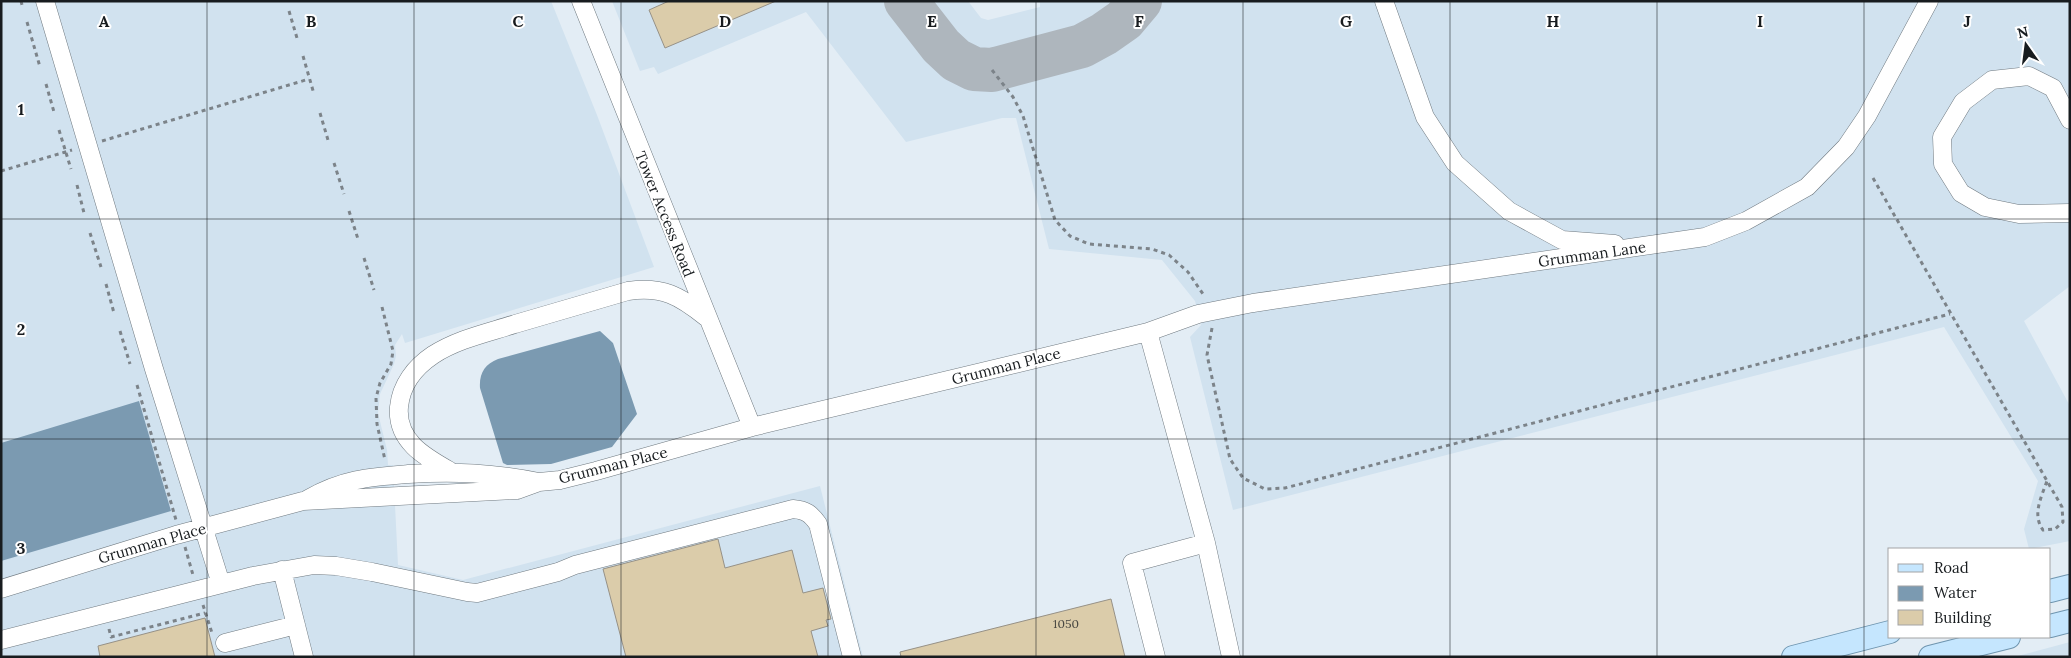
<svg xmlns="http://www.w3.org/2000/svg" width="2071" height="658" font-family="Lora,serif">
<rect width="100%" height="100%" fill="#e3edf5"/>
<path fill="#d1e2ef" d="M1 1H551L597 115 654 267 405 343 402 334 395 345 396 356 394 364 380 394 378 413 387 450 388 465H393L398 565 463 580 820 486 863 657H1Z
M612 1H968L981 18 988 20 1040 7V1H2070V286L2024 321 2070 406V541L2029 549 2024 529 2038 481 1944 327 1233 510 1190 337 1201 325 1195 301 1162 260 1049 249 1016 118H1002L906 142 806 12 658 74 654 67 640 71Z
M2070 642V657H2014Z"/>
<path fill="#7b9ab1" d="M600 331 613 343 637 414 612 447 551 464 507 465 503 463 480 388C479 373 485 364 498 359Z
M139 401 171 511 1 561V443Z"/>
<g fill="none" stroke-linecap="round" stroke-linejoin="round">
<path stroke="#aeb6bd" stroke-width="44" d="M906 1 941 46 956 60 974 69 992 70 1082 46 1104 34 1124 20 1140 1"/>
</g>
<path fill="#dbccaa" stroke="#969187" d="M669 1H776L665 48 649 10Z
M718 539 725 568 792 550 803 593 823 588 831 619 826 620 828 626 811 631 818 657H626L603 569Z
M1111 599 1125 657H901L900 652Z
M205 618 215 657H100L98 646Z"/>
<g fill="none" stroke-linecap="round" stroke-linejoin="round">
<defs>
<path id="minor" d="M45 1 154 369 221 584
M581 1 752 427
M1384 1 1425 117 1455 163 1509 211 1562 240 1615 244
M2070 120 2053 88 2029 76 1992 80 1963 102 1942 137 1943 164 1961 193 1985 207 2019 214 2070 213
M1148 332 1206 543 1231 657
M450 471C425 457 396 441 399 407 401 385 415 367 433 355 458 339 487 333 515 324 553 313 590 302 628 291 663 286 680 296 706 317
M308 499C342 479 370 477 408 474 456 471 492 473 539 482
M282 570 304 657
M1 589 176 535 303 501 517 490 539 482 560 480 596 471 752 427 1148 332 1198 314 1253 303 1705 237 1746 221 1807 187 1846 147 1867 116 1929 1
M1 640 253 576 314 565 336 566 372 572 467 592 477 593 558 572 575 565 793 509C806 510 811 514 818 524L852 657
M225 643 296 625
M1156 657 1132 563 1206 543"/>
<path id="major" d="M2050 591 2070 586
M2050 626 2070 621
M1793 657 1890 632
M1930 657 2009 637"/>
</defs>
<use href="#minor" stroke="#707a81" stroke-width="19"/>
<use href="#major" stroke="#6f95af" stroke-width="24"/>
<path stroke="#7c8389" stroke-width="3" stroke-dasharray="4 4" stroke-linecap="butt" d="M21 1 22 5
M289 11 297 38
M27 22 40 67
M303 56 314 94
M992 70 1013 97 1023 116 1055 220 1070 236 1089 244 1152 249 1169 255 1188 272 1205 297
M46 84 54 112
M320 113 328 140
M59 130 71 169
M102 141 309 79
M334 163 344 194
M1 171 72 150
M1873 178 2062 507 2063 522 2055 529 2043 530C2032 515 2041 498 2047 481
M77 185 84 213
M349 211 358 239
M90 233 101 267
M364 258 374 290
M106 284 114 313
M382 307 393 351 391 364 380 383 376 398 377 424 385 460
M1212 328 1207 355 1230 459 1243 478 1265 489 1285 488 1950 314
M120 331 130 364
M137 385 176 520
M185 547 193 575
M203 605 212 633
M109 629 111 637 205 613"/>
<use href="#minor" stroke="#fff" stroke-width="18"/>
<use href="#major" stroke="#c5e6fe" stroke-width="22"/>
</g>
<path fill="none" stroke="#181c1f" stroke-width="1" stroke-opacity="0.55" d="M207 1V657M414 1V657M621 1V657M828 1V657M1036 1V657M1243 1V657M1450 1V657M1657 1V657M1864 1V657M1 219H2070M1 439H2070"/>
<g text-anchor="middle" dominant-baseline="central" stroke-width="4" stroke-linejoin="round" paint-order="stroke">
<g font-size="12" fill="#494842">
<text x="1066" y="623">1050</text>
</g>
<g font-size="15" fill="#181c1f" stroke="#fff">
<text transform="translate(665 214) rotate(68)">Tower Access Road</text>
<text transform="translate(1592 254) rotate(-8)">Grumman Lane</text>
<text transform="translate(1006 366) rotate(-14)">Grumman Place</text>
<text transform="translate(613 465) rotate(-14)">Grumman Place</text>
<text transform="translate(152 543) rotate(-16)">Grumman Place</text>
</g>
</g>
<g font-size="16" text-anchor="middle" font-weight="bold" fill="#181c1f" stroke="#fff" stroke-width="4" stroke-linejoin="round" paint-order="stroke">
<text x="104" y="27">A</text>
<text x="311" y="27">B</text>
<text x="518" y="27">C</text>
<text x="725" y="27">D</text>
<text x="932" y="27">E</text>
<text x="1139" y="27">F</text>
<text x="1346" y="27">G</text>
<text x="1553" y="27">H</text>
<text x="1760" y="27">I</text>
<text x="1967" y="27">J</text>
<text x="21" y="115">1</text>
<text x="21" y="335">2</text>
<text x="21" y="554">3</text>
</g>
<rect width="2071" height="658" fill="none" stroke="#181c1f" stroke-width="5"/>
<rect x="1888" y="548" width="162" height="90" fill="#ffffff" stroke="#a3a4a5"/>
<rect x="1898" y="564" width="25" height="8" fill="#c5e6fe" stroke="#a3a4a5"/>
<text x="1934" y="573" font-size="15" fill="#181c1f">Road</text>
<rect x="1898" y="586" width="25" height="15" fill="#7b9ab1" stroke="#a3a4a5"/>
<text x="1934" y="598" font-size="15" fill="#181c1f">Water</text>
<rect x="1898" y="610" width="25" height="15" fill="#dbccaa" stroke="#a3a4a5"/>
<text x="1934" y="623" font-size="15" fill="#181c1f">Building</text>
<g transform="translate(2026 45) rotate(346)" stroke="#ffffff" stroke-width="4" paint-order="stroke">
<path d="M0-4L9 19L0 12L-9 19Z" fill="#181c1f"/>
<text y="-8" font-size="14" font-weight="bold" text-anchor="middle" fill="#181c1f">N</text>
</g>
</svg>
